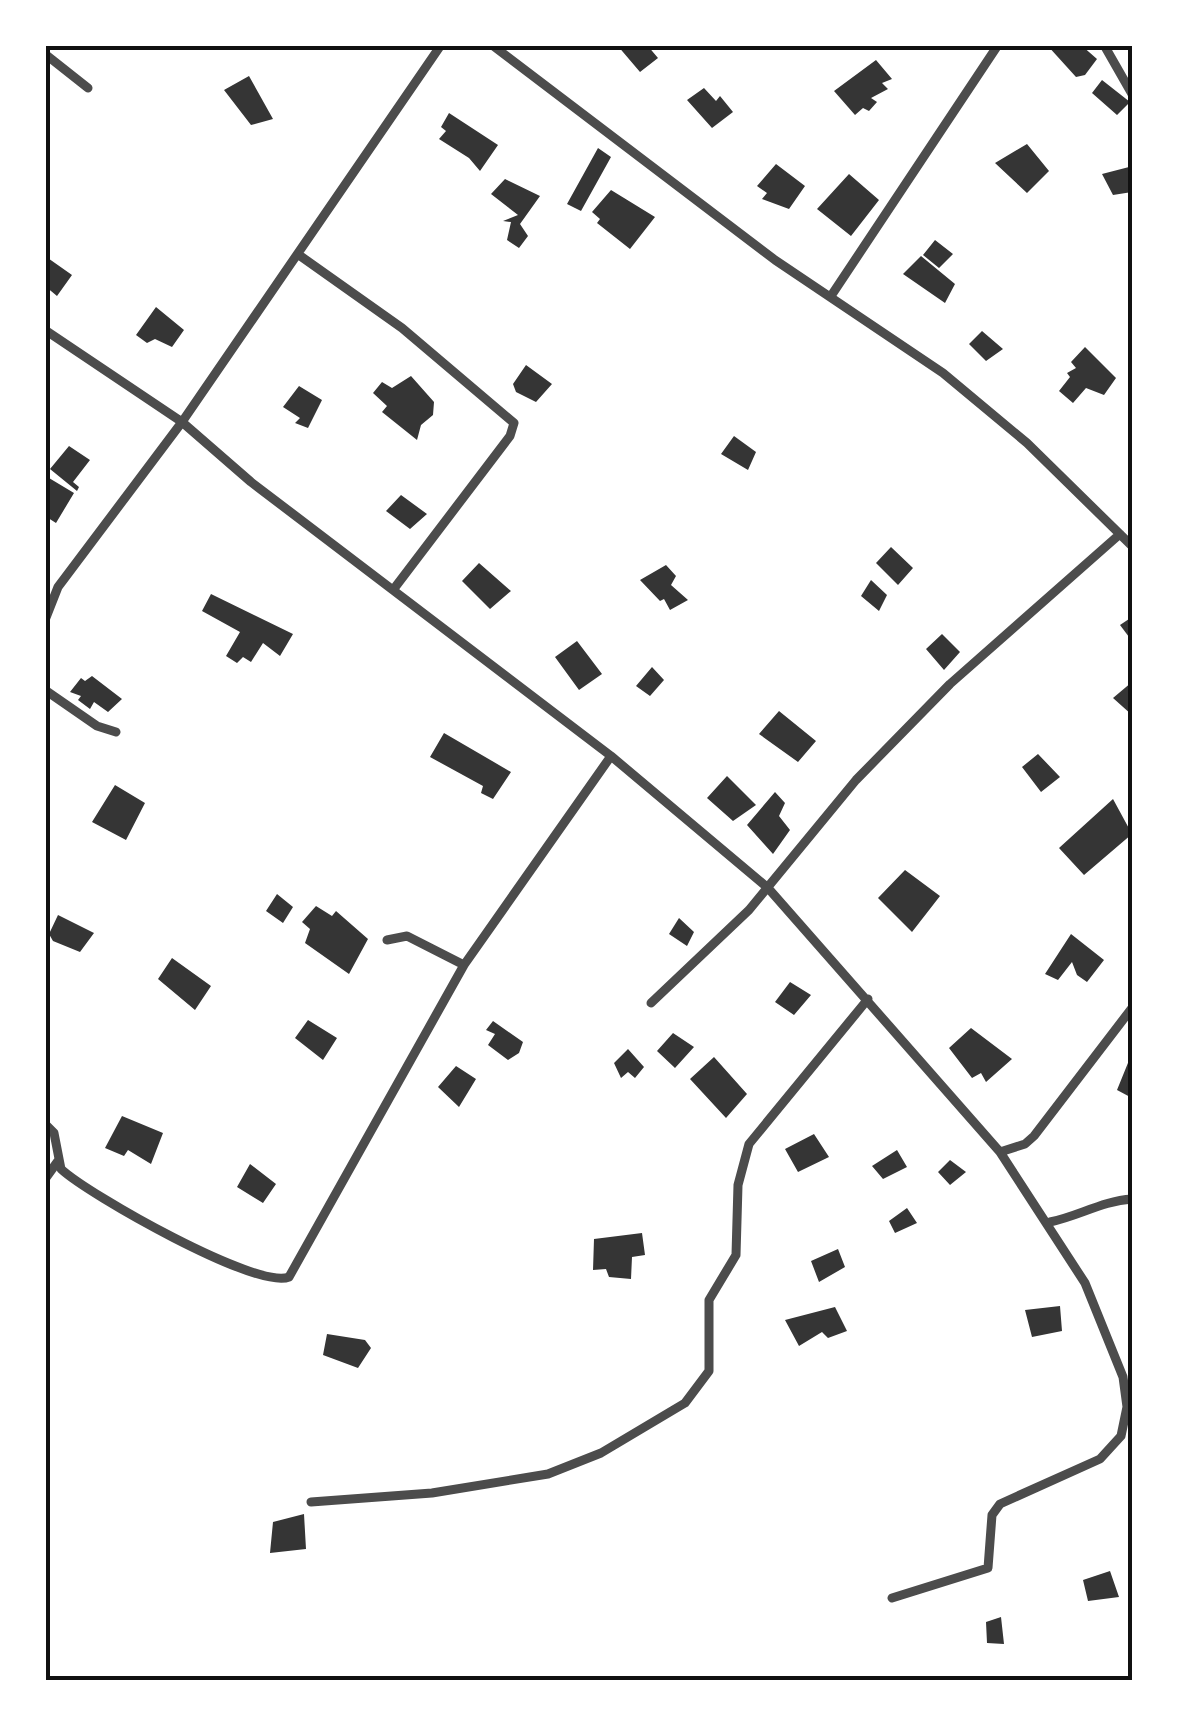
<svg xmlns="http://www.w3.org/2000/svg" width="1177" height="1726" font-family="'Fira Sans Condensed',sans-serif">
<rect width="100%" height="100%" fill="#fff"/>
<path fill="#353535" d="M617 45H647L658 58 640 72Z
M1047 45H1081L1097 59 1085 75 1076 77Z
M876 60 892 79 882 83 888 89 871 98 877 102 869 111 863 108 855 115 834 91Z
M249 76 273 119 251 125 224 90Z
M1102 80 1130 102 1117 115 1092 93Z
M704 88 716 101 720 96 733 112 712 128 687 100Z
M449 113 498 145 480 171 469 158 439 139 446 131 441 127Z
M1027 144 1049 171 1027 193 995 163Z
M598 148 611 157 581 211 567 204Z
M776 164 805 186 789 209 762 199 767 193 757 186Z
M1129 167 1132 192 1113 195 1102 174Z
M849 174 879 200 851 236 817 209Z
M505 179 540 196 520 224 528 236 519 248 507 240 511 222 503 221 518 215 491 194Z
M611 190 655 217 630 249 597 223 600 219 592 212Z
M935 240 953 254 939 268 923 255Z
M45 256 72 275 57 296 45 286Z
M921 256 955 284 945 303 903 274Z
M156 307 184 330 172 347 155 339 147 343 136 335Z
M982 331 1003 349 986 361 969 344Z
M1085 347 1116 378 1104 395 1086 388 1073 403 1059 391 1070 377 1067 373 1076 368 1071 362Z
M526 365 552 384 536 402 516 392 513 384Z
M411 376 434 402 433 415 421 425 417 440 382 412 387 406 373 393 382 382 392 388Z
M299 386 322 400 308 428 295 423 300 418 283 407Z
M734 436 756 452 748 470 721 454Z
M69 446 90 460 73 482 79 487 77 491 50 469Z
M49 478 74 493 56 523 45 516V485Z
M401 495 427 514 410 529 386 511Z
M891 547 913 568 898 585 876 563Z
M479 563 511 591 490 609 462 581Z
M666 565 676 576 671 585 688 600 670 610 664 599 660 601 640 580Z
M871 580 887 595 879 611 861 596Z
M211 594 293 634 280 656 263 643 251 662 243 657 237 663 226 656 240 632 202 611Z
M1132 617V641L1120 625Z
M942 634 960 652 944 670 926 649Z
M577 641 602 674 579 690 555 657Z
M652 667 664 680 650 696 636 686Z
M92 676 122 699 108 712 94 702 90 709 78 700 81 696 70 692 81 678 85 681Z
M1132 682V715L1113 698Z
M779 711 816 741 798 762 759 734Z
M444 733 511 772 493 799 481 793 483 786 430 757Z
M1038 754 1060 777 1041 792 1022 767Z
M727 776 756 805 733 821 707 798Z
M115 785 145 803 126 840 92 822Z
M775 792 785 803 779 816 790 830 773 854 747 825Z
M1113 799 1132 834 1084 875 1059 848Z
M905 870 940 896 912 932 878 898Z
M277 894 293 907 283 923 266 911Z
M316 906 332 916 336 911 368 939 349 974 305 943 310 929 302 922Z
M58 915 94 933 80 952 53 941 49 934Z
M679 918 694 932 687 946 669 934Z
M1071 934 1104 960 1087 982 1077 975 1072 962 1058 980 1045 974Z
M172 958 211 986 195 1010 158 979Z
M790 982 811 995 794 1015 775 1002Z
M308 1020 337 1038 323 1060 295 1038Z
M493 1021 523 1042 519 1053 508 1060 488 1045 495 1034 486 1030Z
M971 1028 1012 1059 986 1082 981 1073 972 1078 949 1048Z
M673 1033 694 1047 675 1068 657 1051Z
M628 1049 644 1067 635 1078 628 1072 621 1078 614 1063Z
M1132 1053V1098L1117 1090Z
M714 1057 747 1094 726 1118 690 1079Z
M456 1066 476 1079 459 1107 438 1087Z
M122 1116 163 1133 151 1164 128 1150 124 1156 105 1148Z
M814 1134 829 1157 798 1172 785 1149Z
M897 1150 907 1167 883 1179 872 1166Z
M950 1160 966 1172 950 1185 938 1172Z
M250 1164 276 1184 263 1203 237 1187Z
M907 1208 917 1223 895 1233 889 1221Z
M642 1233 645 1255 632 1257 631 1279 609 1277 606 1269 593 1270 594 1239Z
M838 1249 845 1267 819 1282 811 1261Z
M1060 1306 1062 1331 1032 1337 1025 1310Z
M835 1307 847 1331 828 1338 822 1332 799 1346 785 1320Z
M327 1334 365 1340 371 1348 358 1368 323 1355Z
M304 1514 306 1549 270 1553 273 1522Z
M1110 1571 1119 1597 1088 1601 1083 1580Z
M1001 1617 1004 1644 987 1643 986 1622Z"/>
<g fill="none" stroke-linecap="round" stroke-linejoin="round">
<path stroke="#4c4c4c" stroke-width="9" d="M492 45 775 260 943 373 1027 443 1132 546
M1104 45 1132 94
M45 54 88 88
M299 255 402 328 514 423 510 436 393 590
M831 296 998 45
M45 330 182 422 251 482 611 756 768 888 1000 1152 1085 1283 1123 1377 1127 1407 1121 1436 1100 1459 1000 1504 992 1515 988 1568 892 1598
M45 620 58 587 182 422 441 45
M45 690 97 726 116 732
M387 940 407 936 464 965
M651 1003 749 910 856 780 950 684 1120 534
M45 1124 54 1133 61 1169C89 1195 257 1290 289 1277L464 965 611 756
M1000 1152 1025 1144 1034 1136 1132 1008
M45 1179 58 1161
M1050 1222C1079 1216 1102 1201 1132 1199
M311 1502 432 1493 548 1474 601 1453 685 1403 709 1371V1300L736 1255 738 1185 749 1144 868 999"/>
</g>
<rect width="1177" height="1726" fill="none" stroke="#ffffff" stroke-width="95"/>
<rect x="48" y="48" width="1082" height="1630" fill="none" stroke="#111" stroke-width="4"/>
</svg>
